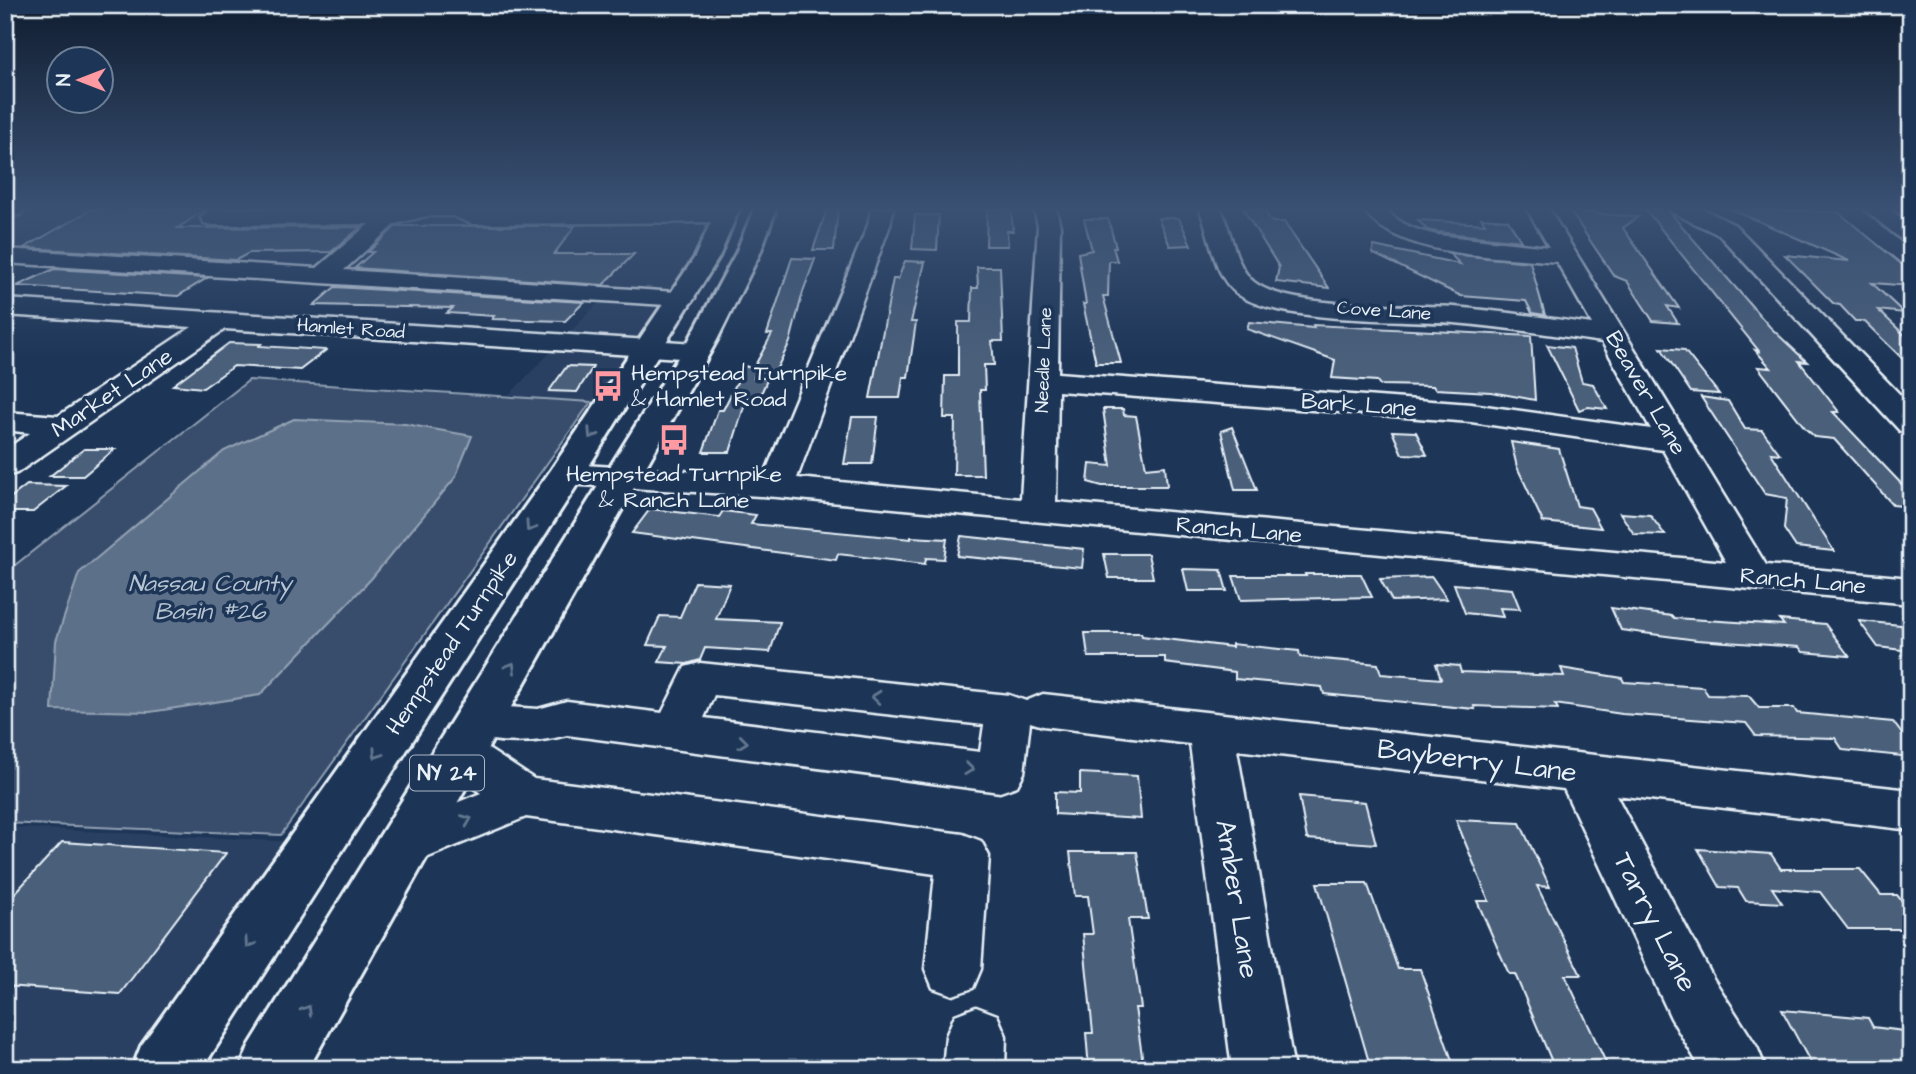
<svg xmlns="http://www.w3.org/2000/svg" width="1916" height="1074" font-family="'Architects Daughter',sans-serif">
<rect width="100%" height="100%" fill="#1d3557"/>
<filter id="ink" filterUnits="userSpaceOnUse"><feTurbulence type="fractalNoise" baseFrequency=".0143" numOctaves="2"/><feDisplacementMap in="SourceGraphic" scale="14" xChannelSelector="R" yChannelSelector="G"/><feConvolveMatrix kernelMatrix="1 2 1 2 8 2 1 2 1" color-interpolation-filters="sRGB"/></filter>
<g filter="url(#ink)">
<path fill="#2a4162" d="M5 209H725L607 404 507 397 601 300 5 262Z
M5 827 297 842 144 1069H5Z"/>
<path fill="#374d6c" stroke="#909fb2" stroke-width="2" d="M249 380 591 402 281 835 5 823V573Z"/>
<path fill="#5d7089" stroke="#95a4b5" stroke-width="2" d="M294 419 405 424 472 436 455 478 371 579 260 695 150 712 52 710 56 641 79 573 224 451Z"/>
<path fill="#495e7a" stroke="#e8f1f8" stroke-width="2" d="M92 209H206L178 228 361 227 331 252 249 253 236 260 24 248Z
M827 209H838L834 250H813Z
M987 209H1011L1013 231H1007L1008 246H986Z
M1243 209H1263L1272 222H1284L1329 288 1276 282 1279 267Z
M1645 209H1667L1770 327 1807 362 1799 361 1839 412H1833L1911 494V507L1893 505 1834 439 1815 437 1806 429 1758 367 1771 368 1755 350 1759 351Z
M1731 209 1838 212 1911 272V286L1872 283 1904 313 1878 310 1911 341V367L1864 321H1855L1840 305 1834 304 1785 255 1849 261Z
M1570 211 1638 217 1623 228 1679 308 1667 306 1678 323 1653 321 1627 281 1614 276Z
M915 215H939L937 250 912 249Z
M1158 218H1179L1191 245 1170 246Z
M1481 218 1508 220 1521 241 1437 232 1427 230 1418 220 1485 224Z
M1084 219H1108L1116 247H1113L1117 261H1109L1108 296H1103L1121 363H1096L1083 304H1086L1078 253 1092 250Z
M402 226H575L554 254H634L603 285 355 268 373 252H368L395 227Z
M1374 246 1460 264 1450 254 1530 262 1545 315 1532 313 1526 301 1461 296 1372 253Z
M792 258 815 259 803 292 790 342 775 372 756 371 754 378H768L759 398 747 397 730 452H703L718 410H723L745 366 753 369 772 334H767Z
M905 261 925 262 911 322H916L908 377H903L900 398H870L893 279H898Z
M977 267H1000L1003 341H992L994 365H984L985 390H980L983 475H954L955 418H944L945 376H958V322H971L972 288H978Z
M54 269 207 278 178 296 17 286Z
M335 287 584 302 565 321 492 319 494 316 447 313 453 308 314 305Z
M1249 322 1314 328 1313 325 1531 336 1535 400 1491 392 1435 389 1433 386 1380 385 1377 381 1332 378 1335 360 1247 329Z
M229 343 261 344 259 346 326 350 300 370 234 366 203 388 173 385Z
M1547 345 1572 348 1582 382 1593 384 1607 409 1588 407 1579 410Z
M1661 348 1684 350 1719 394 1691 392Z
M567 366 593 367 577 392 549 391Z
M1701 397 1728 401 1745 429 1762 430 1780 454 1771 453 1834 551 1796 547 1784 529 1787 498 1765 494Z
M1103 409H1123L1124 415 1136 416 1146 468 1165 466 1167 486H1102L1088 482 1090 464 1111 466Z
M852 417H878L872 464H844Z
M1232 427 1257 490H1235L1221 431Z
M1392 431 1416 432 1427 455 1402 454Z
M1511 442 1559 449 1577 506 1590 508 1601 528 1543 522 1517 467Z
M84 449H115L83 476H50Z
M27 485 66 486 33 512H5V502Z
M650 509 719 517 723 511 756 515 751 524 911 539V537L947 539 944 559 926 558 925 564 838 554 836 560 632 533Z
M1620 513 1650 515 1665 535 1634 534Z
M961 536 1084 549 1082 568 957 556Z
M1104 554H1148L1153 578H1109Z
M1183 569 1221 570 1227 591H1188Z
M1305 574H1361L1372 597 1241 600 1233 576H1306Z
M1432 577 1447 599 1392 601 1380 579Z
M695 582 730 584 716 619 780 622 770 652 705 648 700 660 687 664 659 662 667 646 647 645 660 616 680 617Z
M1454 584 1512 589 1520 609 1500 608 1503 617 1465 613Z
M1611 608 1672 616 1674 618 1784 625 1780 620 1825 624 1849 656 1803 652 1799 647 1697 640 1621 630Z
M1859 621 1901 625 1911 637V651L1878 647Z
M1085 633H1141L1142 636 1232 647V644L1299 651 1300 657 1378 664 1381 674 1441 679 1436 664 1459 666 1461 672 1564 676 1561 668 1622 678 1624 682 1703 687 1708 695 1749 696 1759 708H1794L1797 713 1893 722 1911 746V757L1843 750 1835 738 1756 736 1746 723 1622 714 1555 704 1558 709 1474 706 1475 709 1324 694 1322 687 1235 679V672L1165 663V657H1088Z
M1080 773 1137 776 1141 819 1055 814V792L1080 793Z
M1299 796 1365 802 1376 844 1307 839Z
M1456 820 1520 823 1550 887 1537 886 1581 975H1565L1609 1069H1555L1515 974H1509L1477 901H1489Z
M62 842 226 853 120 994 5 986V904Z
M1698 849 1771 854 1781 869H1860L1881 895H1897L1911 912V929H1848L1820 892 1772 888 1782 903 1746 901 1738 888 1720 887Z
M1070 852H1137L1148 919H1128L1141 1008H1135L1144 1069H1089L1086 1033H1093L1083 934H1093L1088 896H1075Z
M1317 883H1367L1398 969H1420L1455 1069H1371Z
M1782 1010 1868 1018 1873 1027 1911 1032V1069H1814Z"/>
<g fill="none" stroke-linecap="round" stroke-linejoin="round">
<defs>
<path id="minor" d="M5 209H23L21 214 5 219Z
M210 209H730L737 215 734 220 726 222 472 224 453 216H426L395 224 344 270 691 293 695 298 691 303 682 306 5 263V249L317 268 369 224 212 225 204 223 201 218Z
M871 209H893L890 225 797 478 1021 499 1038 226 1034 209H1056L1060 226 1058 373 1471 404 1651 429 1602 342C1553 335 1504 327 1454 323 1401 319 1282 324 1239 295 1212 277 1212 236 1199 209H1221C1232 231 1234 266 1254 282 1288 310 1407 304 1454 307 1500 311 1546 318 1592 324L1557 262C1501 256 1397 258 1363 209H1385C1399 224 1417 231 1437 235L1549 247 1527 209H1549L1766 565 1911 578V604L777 497 566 484 554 481 549 474 554 467 566 464 764 476 868 225ZM1058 391 1471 422 1663 450 1726 562 1056 502Z
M1669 209H1703L1735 225 1911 406V433L1900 431 1719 235C1708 229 1674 215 1669 209Z
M1864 209H1889L1911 225V243L1903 241Z
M5 299 696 343 706 345 710 351 706 357 696 359 225 329 17 473 5 476V450L30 433 5 430V412L58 416 192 327 5 315Z
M700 663 1009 695 1026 701 1043 694 1911 790V830L1616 795 1713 978 1757 1047 1766 1069H1701L1671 1018 1564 789 1237 750 1294 1069H1232L1190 744 1043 726 1030 722 1024 773 1017 786 1000 792 567 735C533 744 497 744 463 734L456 722 463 710 479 705 538 709 567 701 662 713 685 667ZM714 695 984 725 980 752 704 718Z
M459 736 476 741 534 779 963 834 981 841 989 856 981 969 973 988 953 995 933 988 925 969 935 874 526 817 404 867 386 861 378 846 386 831 481 793 442 767 436 754 442 741Z
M976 1007 997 1015 1006 1036 1005 1069H943L946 1036 955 1015Z"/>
<path id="major" d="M717 209H739L719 257 584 474 202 1069H132L141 1046 551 470 695 257Z
M754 209H776L760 253 717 340 308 1069H240L249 1046 689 340 736 253Z"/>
</defs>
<use href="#minor" stroke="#e8f1f8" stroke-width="5"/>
<use href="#major" stroke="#e8f1f8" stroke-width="6"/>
<use href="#minor" fill="#1d3557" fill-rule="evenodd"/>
<use href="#major" fill="#1d3557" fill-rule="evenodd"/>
</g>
<defs><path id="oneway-chevron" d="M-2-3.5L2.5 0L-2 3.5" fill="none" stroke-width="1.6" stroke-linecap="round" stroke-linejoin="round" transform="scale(1.75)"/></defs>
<g stroke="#64778f">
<use href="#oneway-chevron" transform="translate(592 434) rotate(123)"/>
<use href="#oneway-chevron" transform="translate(530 527) rotate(124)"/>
<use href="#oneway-chevron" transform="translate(511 667) rotate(-60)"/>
<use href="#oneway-chevron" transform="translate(876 697) rotate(-174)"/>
<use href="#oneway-chevron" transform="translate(743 742) rotate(7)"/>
<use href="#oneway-chevron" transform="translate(377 754) rotate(124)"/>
<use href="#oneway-chevron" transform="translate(969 769) rotate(7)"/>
<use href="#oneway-chevron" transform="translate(467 820) rotate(-22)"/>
<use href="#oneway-chevron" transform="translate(249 943) rotate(124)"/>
<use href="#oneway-chevron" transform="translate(307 1010) rotate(-59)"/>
</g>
</g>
<linearGradient id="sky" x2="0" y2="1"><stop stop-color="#101d30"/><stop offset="0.58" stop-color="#3a5174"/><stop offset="1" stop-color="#3a5174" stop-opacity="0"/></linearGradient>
<rect width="1916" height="360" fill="url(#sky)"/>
<defs>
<symbol id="bus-bare" viewBox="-9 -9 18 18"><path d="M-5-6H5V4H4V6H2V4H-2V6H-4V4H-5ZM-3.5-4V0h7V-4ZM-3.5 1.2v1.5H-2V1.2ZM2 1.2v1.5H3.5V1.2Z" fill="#ff9aa2" stroke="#1d3557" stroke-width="2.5" paint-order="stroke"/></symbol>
</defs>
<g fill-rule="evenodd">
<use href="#bus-bare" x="586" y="364" width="44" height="44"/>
<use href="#bus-bare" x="652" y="418" width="44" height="44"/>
</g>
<g text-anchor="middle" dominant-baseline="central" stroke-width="7" stroke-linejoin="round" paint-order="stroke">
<g font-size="19" fill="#e8f1f8" stroke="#1d3557">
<text transform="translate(1384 311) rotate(4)">Cove Lane</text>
<text transform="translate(351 329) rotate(4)">Hamlet Road</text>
<text transform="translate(1044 360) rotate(-88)">Needle Lane</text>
</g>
<rect fill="#1d3557" stroke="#abb9c8" stroke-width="2" x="410" y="755.5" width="74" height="35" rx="5"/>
<g font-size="21" font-weight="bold" fill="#e8f1f8">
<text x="447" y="773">NY 24</text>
</g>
<g font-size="23" fill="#e8f1f8" stroke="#1d3557" text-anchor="start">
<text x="631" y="373">Hempstead Turnpike<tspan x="631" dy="26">&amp; Hamlet Road</tspan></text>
<text x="674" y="474" text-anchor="middle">Hempstead Turnpike<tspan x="674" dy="26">&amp; Ranch Lane</tspan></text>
</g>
<g font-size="23" fill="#e8f1f8" stroke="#1d3557">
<text transform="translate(112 393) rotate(-34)">Market Lane</text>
<text transform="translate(1646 393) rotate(60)">Beaver Lane</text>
<text transform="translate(1359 405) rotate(4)">Bark Lane</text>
<text transform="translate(1239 530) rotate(5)">Ranch Lane</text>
<text transform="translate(1803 581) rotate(5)">Ranch Lane</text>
<text transform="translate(452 643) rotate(-56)">Hempstead Turnpike</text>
</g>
<g font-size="24" font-style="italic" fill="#b7c4d1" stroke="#1d3557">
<text x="210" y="584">Nassau County<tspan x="210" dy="28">Basin #26</tspan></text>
</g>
<g font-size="28" fill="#e8f1f8" stroke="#1d3557">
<text transform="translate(1477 761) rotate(7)">Bayberry Lane</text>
<text transform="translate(1237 899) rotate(81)">Amber Lane</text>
<text transform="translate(1655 922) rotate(63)">Tarry Lane</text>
</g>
</g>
<rect width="1916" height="1074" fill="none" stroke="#1d3557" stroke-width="28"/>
<rect x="14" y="14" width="1888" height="1046" fill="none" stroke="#e8f1f8" stroke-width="2.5" filter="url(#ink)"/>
<g transform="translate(80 80) rotate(270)"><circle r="33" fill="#1d3557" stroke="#6e8097" stroke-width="2"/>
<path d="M0-5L12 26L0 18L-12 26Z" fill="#ff9aa2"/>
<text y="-10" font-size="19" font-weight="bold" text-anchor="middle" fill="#e8f1f8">N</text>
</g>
</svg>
